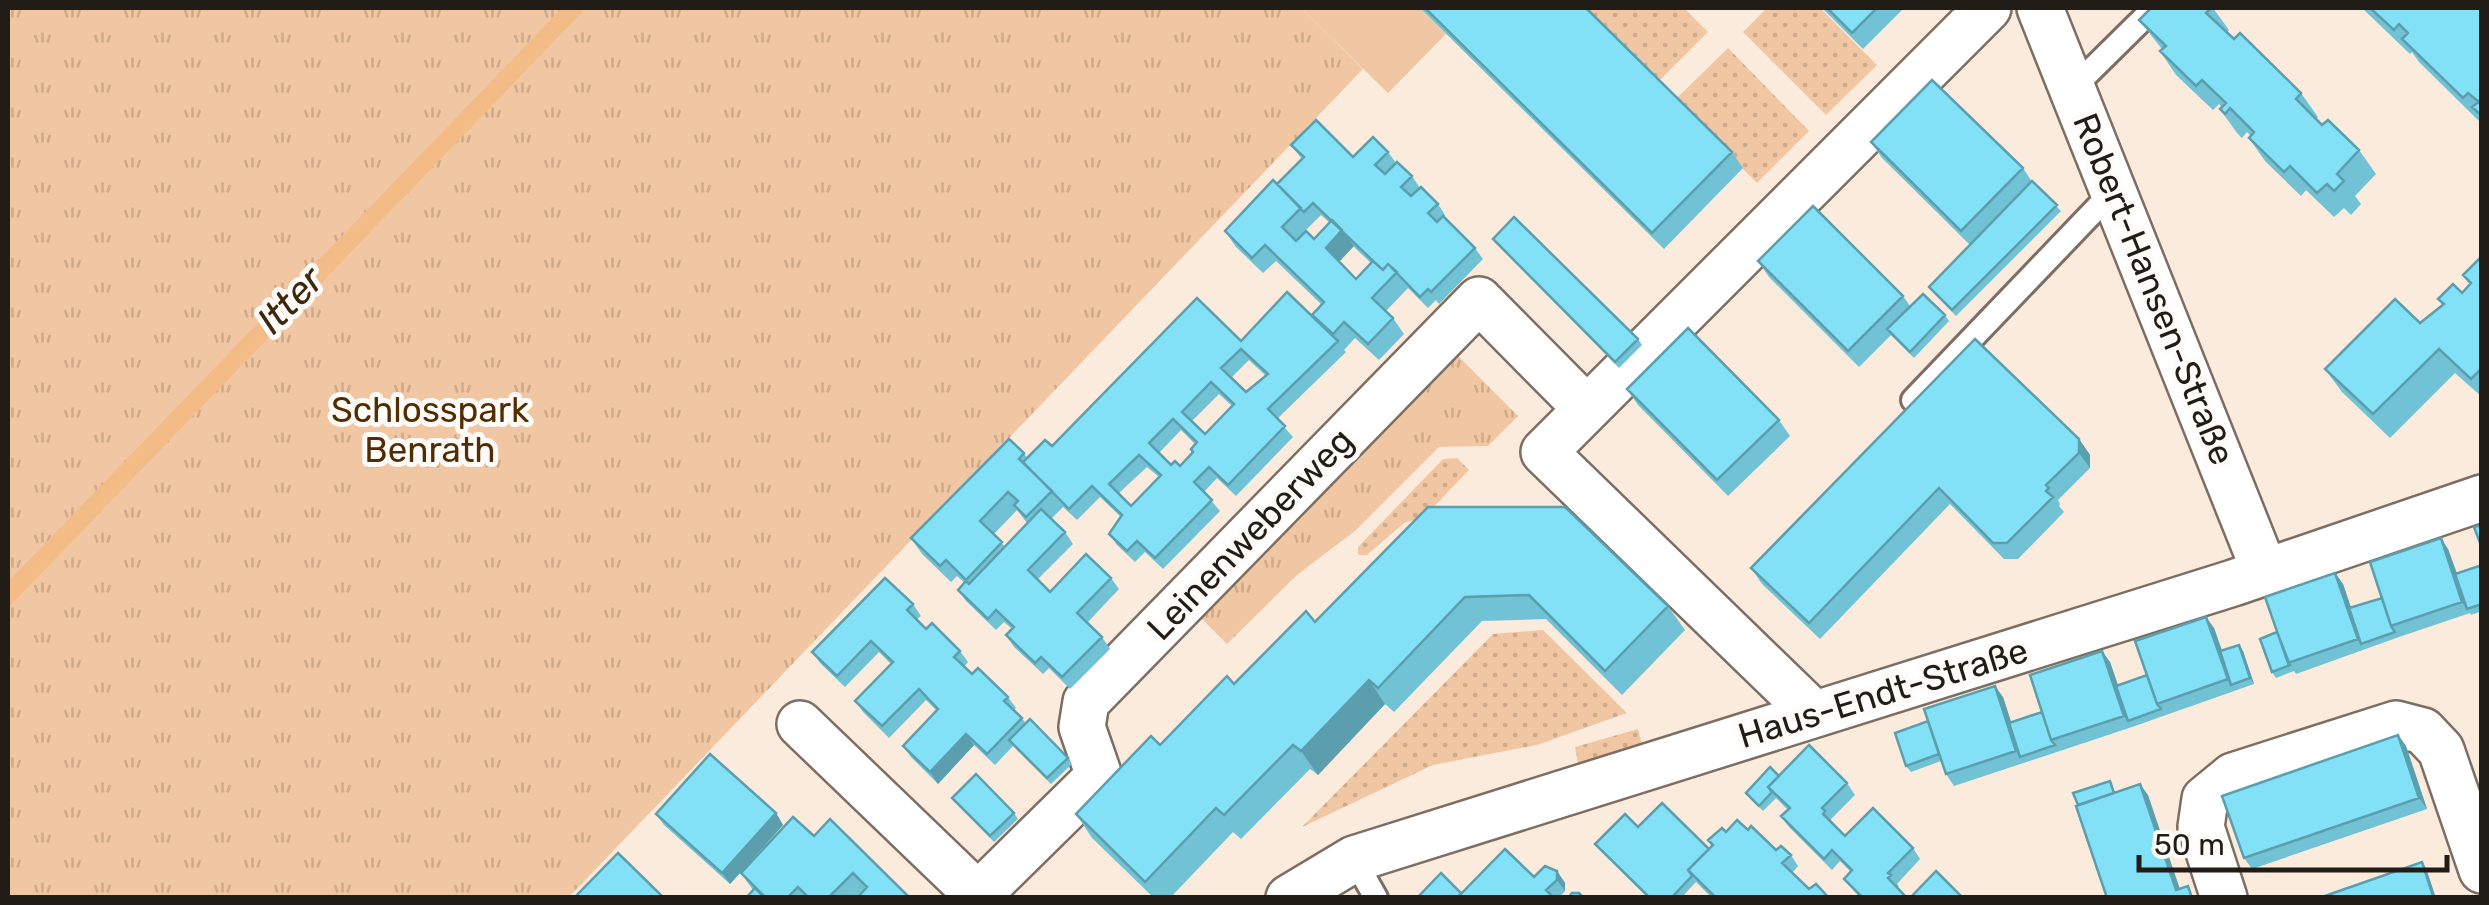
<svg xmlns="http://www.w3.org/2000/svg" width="2489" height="905" font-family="Rubik,sans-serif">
<defs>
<pattern id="grass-dots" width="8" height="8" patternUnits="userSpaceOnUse" patternTransform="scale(2.5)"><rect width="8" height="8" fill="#f0c7a2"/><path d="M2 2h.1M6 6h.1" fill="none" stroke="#ceaa8b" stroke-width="1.8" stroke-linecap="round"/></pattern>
<pattern id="park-tufts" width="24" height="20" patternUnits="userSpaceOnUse" patternTransform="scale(2.5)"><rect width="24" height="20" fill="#f0c7a2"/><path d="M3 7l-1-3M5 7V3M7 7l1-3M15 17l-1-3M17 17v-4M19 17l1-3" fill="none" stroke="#ceaa8b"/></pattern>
</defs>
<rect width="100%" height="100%" fill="#fbebdd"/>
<path fill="url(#grass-dots)" d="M1581 8H1684L1708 32 1656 84Z
M1767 8H1820L1877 65 1826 115 1743 32Z
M1728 48 1809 131 1757 183 1675 100Z
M1457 458 1469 470 1424 517 1404 523 1367 555H1358V547L1443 459Z
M1543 630 1627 713 1537 745 1433 765 1302 827 1493 634Z
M1638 729 1643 748 1579 768 1575 747Z"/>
<path fill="url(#park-tufts)" d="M8 8H1301L1363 69 569 897 8 898Z
M1449 347 1518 416 1488 446 1439 447 1355 531 1297 575 1227 644 1193 610Z"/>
<path fill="#f0c7a2" d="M1301 8H1420L1446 34 1388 93Z"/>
<path fill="#f3bb86" d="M562 8H586L8 608V582Z"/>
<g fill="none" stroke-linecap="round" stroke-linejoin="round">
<defs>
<path id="service" d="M2074 87 2154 8
M1913 400 2115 189
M1354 859 1376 898"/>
<path id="minor" d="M2040 8 2265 572
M1814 714 1544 452 1988 8
M800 724 981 898
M978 895 1099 776 1082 727 1086 702 1479 300 1587 409
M1289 898 1354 859 2233 583 2482 498
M2224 898 2201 827 2205 799 2233 776 2396 724 2423 731 2441 750 2482 870"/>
</defs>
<use href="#service" stroke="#7c6e62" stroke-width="28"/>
<use href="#minor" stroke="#7c6e62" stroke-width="50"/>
<use href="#service" stroke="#fff" stroke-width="22"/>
<use href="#minor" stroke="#fff" stroke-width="45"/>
</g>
<path fill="#70c2d4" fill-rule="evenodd" d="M1420 8H1586L1732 152 1743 168 1664 249Z
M1822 8H1904L1863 49Z
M2151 8H2213L2229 30 2227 32 2301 93 2318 117 2316 119 2322 125 2359 150 2376 174 2355 196 2361 204 2351 215 2344 208 2334 217 2306 190 2301 196 2265 161 2249 138 2251 136 2247 132 2242 138 2237 133 2220 109 2222 107 2219 104 2213 110 2176 75 2160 51 2162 49 2139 20Z
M2362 8H2482V120L2480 122 2419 62 2412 52 2410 54Z
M1871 142 2023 168 2032 182 2061 211 1956 316 1929 287 1970 245 1882 158Z
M1291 145 1353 157 1388 152 1396 163 1412 176 1420 188 1438 204 1445 215 1444 217 1475 248 1483 259 1439 304 1436 300 1428 308 1408 288 1386 311 1393 318 1404 334 1379 360 1355 338 1344 350 1346 352 1277 419 1293 437 1236 496 1217 478 1204 492 1220 511 1163 569 1145 552 1135 562 1117 545 1109 534 1121 517 1100 497 1077 520 1063 507 1051 519 1065 532 1073 544 1038 579 1050 592 1111 578 1119 589 1087 623 1102 637 1110 649 1070 689 1049 668 1043 674 1014 647 1006 635 1012 629 1004 622 996 630 966 601 958 590 965 583 957 576 951 582 922 554 911 538 1024 453 1027 458 1052 446 1241 341 1314 318 1322 305 1276 261 1263 273 1236 247 1225 231 1302 159ZM1321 215 1330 223 1314 239 1295 241ZM1353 246 1371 263 1356 279 1339 262ZM1249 360 1266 376 1246 392 1231 378ZM1219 394 1232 406 1205 434 1192 421ZM1181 430 1195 444 1193 452 1180 466 1171 465 1159 453ZM1147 467 1159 477 1131 506 1119 493ZM1017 510 1027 523 1005 547 994 534Z
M1493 239 1638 339 1642 345 1619 368Z
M1758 261 1903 296 1910 306 1945 315 1949 321 1914 358 1891 335 1859 367 1769 277Z
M2482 262V397L2455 373 2390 438 2342 392 2325 369 2420 323 2442 305 2438 299 2462 293 2470 285 2463 275Z
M1975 339 2079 439 2090 455V468L2058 500 2060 504 2059 506 2064 512 2018 559H2004L1950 504 1820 639 1762 584 1751 568Z
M1627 389 1779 420 1790 436 1728 496 1638 405Z
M1428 507 1668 606 1685 630 1622 695 1546 619 1482 621 1394 712 1385 704 1318 775 1310 769 1241 839 1233 832 1170 898H1154L1092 838 1076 814 1234 684 1315 622Z
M2448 549 2457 573 2482 565V611L2471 615 2470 613 2399 637 2296 674 2294 671 2276 678 2272 672 2277 632 2335 573 2343 584 2351 608 2382 598Z
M913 604 921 616 916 620 926 629 960 651 968 662 964 667 972 674 1008 697 1016 708 1014 710 1026 723 1068 758 1072 764 1051 784 1013 746 995 765 974 745 938 784 911 757 903 746 937 711 926 700 889 738 863 712 855 701 891 664 879 652 845 687 820 663 812 652Z
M2214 628 2222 650 2243 651 2254 684 2132 727 1954 786 1946 774 1941 761 1911 772 1906 766 2003 697 2011 722 2042 712 2110 662 2118 685 2147 675Z
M2398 735 2406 746 2427 809 2252 869 2244 858Z
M1779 776 1847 783 1855 795 1831 819 1832 823 1845 836 1913 848 1920 859 1897 884 1899 886 1897 888 1907 898H1860L1844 879 1851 872 1840 861 1832 870 1789 827 1781 816 1788 810 1776 798 1763 811 1746 793Z
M952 798 1014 813 1018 819 994 842Z
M776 813 783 825 730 884 664 825 656 814Z
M1638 827 1709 849 1712 846 1708 840 1726 832 1748 830 1776 850 1791 855 1798 866 1792 873 1809 889 1829 898H1712L1696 882 1681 898H1648L1595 844Z
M814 836 910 898 864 889 856 898H746L753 890 741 873Z
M1557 871 1565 883V891L1559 898H1417L1461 893Z"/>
<path fill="#5b9ead" d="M1342 230 1354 246 1337 264 1326 248Z
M2079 439 2090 455V468L2079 453Z
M2441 538 2448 549 2469 608 2467 609 2462 602Z
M2335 573 2343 584 2363 643 2361 644 2358 639Z
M2206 617 2214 628 2233 684 2231 685 2228 679Z
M2239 645 2243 651 2254 684 2250 678Z
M2102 651 2110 662 2130 720 2128 721 2124 716Z
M1369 680 1385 704 1318 775 1301 751Z
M1995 686 2003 697 2022 756 2020 757 2016 751Z
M966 734 974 745 938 784 930 772Z
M2398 735 2406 746 2427 809 2419 798Z
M2140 784 2148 795 2183 898 2176 890Z
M776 813 783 825 730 884 722 873Z
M2422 862 2426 868 2436 898 2433 896Z
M1557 871 1565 883V891L1557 880Z"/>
<path fill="#82e1f7" stroke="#5b9ead" stroke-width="2.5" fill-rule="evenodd" d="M1425 8H1586L1732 152 1652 233Z
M1827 8H1877L1852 33Z
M2151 8H2211L2206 13 2234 39 2240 33 2301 93 2296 99 2322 125 2328 120 2359 150 2337 174 2344 181 2334 191 2327 184 2317 193 2290 166 2284 172 2249 138 2254 132 2230 108 2225 114 2220 109 2226 103 2202 80 2196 86 2160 51 2166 46 2139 20Z
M2370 8H2482V116L2472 107 2479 102 2468 93 2463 98 2402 39 2408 33 2399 24 2394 30Z
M1932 80 2023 168 1961 231 1871 142Z
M1316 120 1353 157 1373 137 1388 152 1375 165 1385 174 1397 162 1412 176 1401 187 1411 196 1421 187 1438 204 1428 213 1437 222 1443 216 1475 248 1431 292 1428 289 1420 297 1388 264 1383 270 1373 261 1313 203 1304 212 1277 184 1304 157 1291 145Z
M1273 180 1301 208 1282 227 1296 241 1306 231 1314 239 1332 220 1342 230 1326 248 1356 279 1373 261 1383 270 1388 264 1397 272 1372 298 1393 318 1368 344 1344 322 1333 334 1312 315 1324 302 1265 245 1252 258 1225 231Z
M2032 181 2057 205 1952 310 1929 287Z
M1813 206 1903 296 1848 351 1758 261Z
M1514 217 1638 339 1615 362 1493 239Z
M2479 259 2482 262V368L2471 379 2439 349 2373 414 2325 369 2395 299 2420 323 2444 304 2438 299 2453 284 2462 293 2471 283 2463 275Z
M1287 292 1338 341 1268 409 1285 426 1228 485 1209 467 1194 482 1212 500 1155 558 1137 541 1127 551 1109 534 1122 515 1092 486 1069 509 1023 462 1045 440 1052 446 1197 298 1241 341ZM1241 349 1268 374 1246 392 1221 368ZM1211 382 1234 404 1205 434 1182 412ZM1173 419 1197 442 1191 449 1193 452 1180 466 1175 461 1171 465 1149 443ZM1139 455 1161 475 1131 506 1109 484Z
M1923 294 1945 315 1910 352 1887 329Z
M1688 328 1779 420 1717 480 1627 389Z
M1975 339 2079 439V453L2046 485 2049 488 2046 491 2053 497 2007 543H1993L1939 488 1809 623 1751 568Z
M1009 439 1024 453 1019 459 1052 491 1026 517 1014 505 1018 501 1008 492 980 521 1002 542 966 580 946 560 940 566 911 538Z
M1428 507H1565L1668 606 1605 671 1529 595 1465 597 1378 688 1369 680 1301 751 1293 745 1224 815 1216 808 1145 882 1076 814 1151 736 1160 745 1227 676 1234 684 1306 611 1315 622Z
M1041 509 1065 532 1028 570 1050 592 1086 554 1111 578 1077 613 1102 637 1062 677 1041 657 1035 663 1006 635 1014 627 996 610 988 619 958 590 966 581 969 584Z
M2482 525V548L2474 527Z
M2441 538 2462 602 2391 626 2370 562Z
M2482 565V604L2467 609 2455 574Z
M2335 573 2358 639 2288 663 2265 597Z
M885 578 913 604 907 610 926 629 932 623 960 651 954 657 972 674 978 668 1008 697 1004 701 1022 718 987 754 966 734 930 772 903 746 938 709 919 689 882 726 855 701 893 662 871 641 837 676 812 652Z
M2382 598 2391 626 2395 632 2361 644 2349 608Z
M2206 617 2228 679 2157 704 2135 641Z
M2277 632 2290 665 2272 672 2260 639Z
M2239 645 2250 678 2231 685 2220 651Z
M2102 651 2124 716 2051 740 2030 675Z
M2147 675 2157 704 2161 709 2128 721 2116 686Z
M1995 686 2016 751 1946 774 1924 709Z
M2042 712 2051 740 2055 745 2020 757 2009 723Z
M1030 719 1068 758 1047 778 1009 740Z
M1928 721 1939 754 1906 766 1895 733Z
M2398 735 2419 798 2244 858 2222 796Z
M1809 745 1847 783 1822 808 1825 811 1823 814 1845 836 1873 808 1913 848 1888 873 1891 875 1888 878 1907 898H1863L1844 879 1852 870 1832 850 1824 859 1781 816 1790 808 1768 787Z
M710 754 776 813 722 873 656 814Z
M1770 767 1779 776 1768 787 1772 792 1759 806 1746 793Z
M976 774 1014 813 990 836 952 798Z
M2110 781 2114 793 2078 805 2073 793Z
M2140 784 2176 890 2188 886 2192 898H2107L2076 806Z
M1662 803 1709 849 1688 870 1692 876 1671 898H1650L1595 844 1625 814 1638 827Z
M793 817 814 836 830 819 910 898H857L867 887 853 873 828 898H809L798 887 787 898H766L741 873Z
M1737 820 1748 830 1751 826 1776 850 1781 846 1791 855 1782 863 1809 889 1816 884 1829 898H1716L1688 870 1713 845 1708 840 1722 828 1726 832Z
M1505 849 1534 877 1545 866 1557 871V880L1546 890 1554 898H1457Z
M618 853 664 898H574Z
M2422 862 2433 896 2429 898H2319Z
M1936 871 1963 898H1910Z
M1441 873 1461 893 1457 898H1417Z
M755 888 765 898H746Z
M1572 893H1579L1584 898H1568Z"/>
<g text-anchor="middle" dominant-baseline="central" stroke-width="10" stroke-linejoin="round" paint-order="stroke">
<g font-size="35" fill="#211c16" stroke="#fefbf8">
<text transform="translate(2154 289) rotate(68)">Robert-Hansen-Straße</text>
<text transform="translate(1250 534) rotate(-46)">Leinenweberweg</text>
<text transform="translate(1883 693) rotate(-17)">Haus-Endt-Straße</text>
</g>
<g font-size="35" fill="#522d02" stroke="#fefbf8">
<text x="430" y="410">Schlosspark<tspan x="430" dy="40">Benrath</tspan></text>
</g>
<g font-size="38" font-style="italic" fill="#3e270f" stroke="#fefbf8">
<text transform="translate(290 300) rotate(-46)">Itter</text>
</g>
</g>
<rect width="2489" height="905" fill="none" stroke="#211c16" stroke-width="20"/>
<path d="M2139 855v15h308v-15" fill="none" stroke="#211c16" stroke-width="5"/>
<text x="2154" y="855" font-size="30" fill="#211c16" stroke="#fefbf8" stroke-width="8" paint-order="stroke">50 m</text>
</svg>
